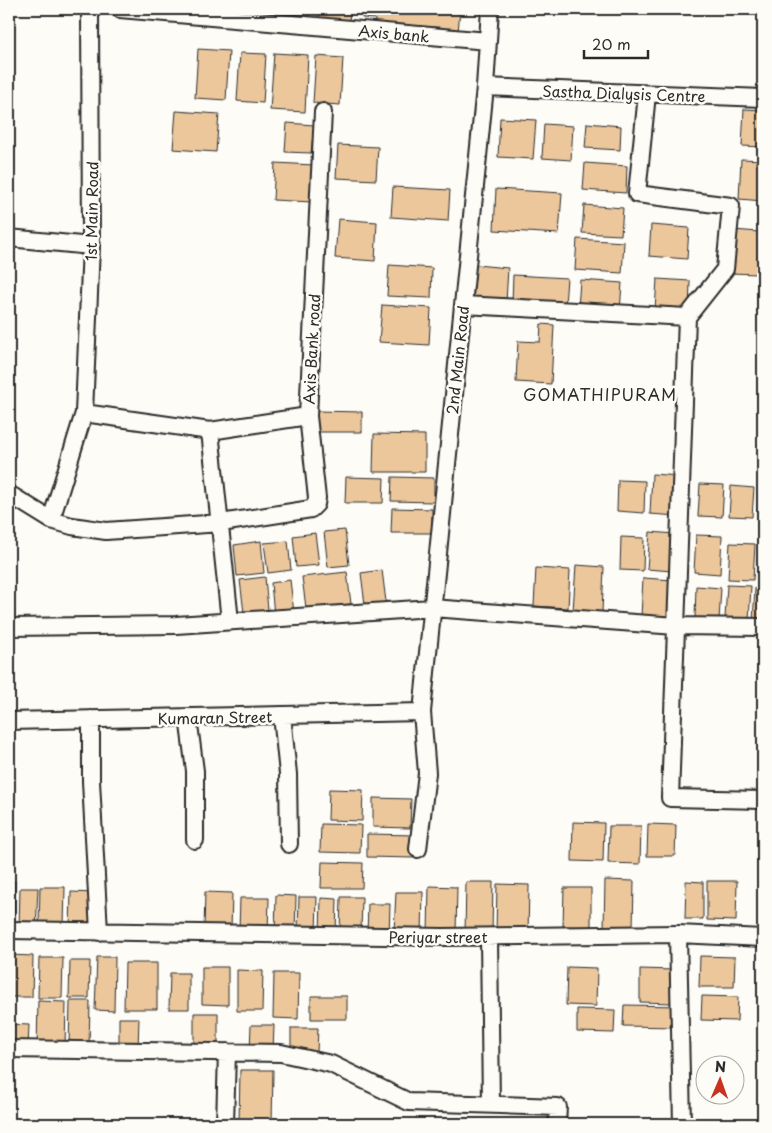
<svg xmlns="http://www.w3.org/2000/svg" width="772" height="1133" font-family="'Playpen Sans',sans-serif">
<rect width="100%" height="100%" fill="#fdfcf7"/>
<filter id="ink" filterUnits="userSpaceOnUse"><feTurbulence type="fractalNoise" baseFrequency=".02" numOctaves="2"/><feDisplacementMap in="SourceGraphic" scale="10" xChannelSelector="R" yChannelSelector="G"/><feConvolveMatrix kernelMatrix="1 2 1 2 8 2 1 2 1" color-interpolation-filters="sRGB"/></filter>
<g filter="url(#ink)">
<path fill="#ecc79c" stroke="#2b2b2b" d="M282 9H309V22L281 21Z
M319 9H350L349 23 319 21Z
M363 9H460L458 33 374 28 375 19 362 18Z
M198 49 229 51 226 100 195 98Z
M240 53 266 54 263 103 237 101Z
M274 53 308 55 305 112 270 110Z
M316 56 343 58 340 105 313 103Z
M744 109 763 110V147L742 146Z
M176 111 219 114 216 152 173 149Z
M500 118 536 120 533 159 498 157Z
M287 123 314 125 311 153 285 152Z
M587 123 621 126 620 150 585 148Z
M544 124 573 126 571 160 542 158Z
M338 145 378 147 376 180 336 178Z
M741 159 763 160V201L739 199Z
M275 163 314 165 312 202 273 200Z
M585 163 627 166 626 193 583 190Z
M393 187 450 190 448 221 391 217Z
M496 189 562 193 559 234 494 230Z
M584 205 623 208 621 235 582 233Z
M338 219 377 222 375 261 335 258Z
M651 225 689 228 687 259 649 256Z
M733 230 759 232 757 274 730 273Z
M577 239 624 242 622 273 575 270Z
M389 265 432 268 431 298 387 296Z
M476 265 508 268 506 302 473 300Z
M513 275 567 278 565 305 512 302Z
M657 279 690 281 689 312 655 310Z
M580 280 622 283 620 312 578 309Z
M382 305 431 308 429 345 379 342Z
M541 324 554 325 551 384 516 382 518 341 540 342Z
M316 411 362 412V432H316Z
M374 434 425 435V472H373Z
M652 474 679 476 677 516 650 514Z
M760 474H763V523H757Z
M346 477 384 478 383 503H345Z
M392 477 434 478V502L391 501Z
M618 480 645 481 644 513 617 511Z
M700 484 724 485 722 517 698 516Z
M731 486 754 488 752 517 729 516Z
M392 508 432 509V533H391Z
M345 530 349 565 328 567 324 532Z
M650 532 675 534 672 571 647 569Z
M315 533 319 565 296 567 293 536Z
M760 534H763V584L757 583Z
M696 535 722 536 720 574 694 572Z
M621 537 644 538 643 571 620 570Z
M261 541 264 573 237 576 234 545Z
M288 541 291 570 268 573 264 543Z
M730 543 755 544 753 580 728 579Z
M576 565 604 567 602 612 573 611Z
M536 568 570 570 568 608 534 606Z
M382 570 386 602 365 605 361 573Z
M347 572 351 604 306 608 302 577Z
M265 577 268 610 244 613 240 580Z
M643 578 673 580 670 619 641 617Z
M290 580 294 613 274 615 271 583Z
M727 585 751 586 749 620 725 618Z
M696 586 721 588 719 620 695 619Z
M755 588H763V621H753Z
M329 789 363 790 362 821 328 820Z
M373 798 411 799 410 828 373 827Z
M573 822 604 823 603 862 572 861Z
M321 824 361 825 360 853 320 852Z
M648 824 676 825 675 856H647Z
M609 826H641L640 864 608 863Z
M367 834 415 835 414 858 367 857Z
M322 862 363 863 362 888H321Z
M605 880 634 881 633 929 604 928Z
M9 881H15L14 926H9Z
M686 881 703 882V919H685Z
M707 881H737L736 921 707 920Z
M466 882H493L492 933H465Z
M497 884 529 885 528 935 496 934Z
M429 886 457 887 456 933H428Z
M40 887H65L64 926H39Z
M20 888H38L36 930H19Z
M564 888H591V927L563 926Z
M71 892 94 893 93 928H70Z
M205 892 232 893 231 930H204Z
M396 892H423L422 934 394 933Z
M276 895 296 896 295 933 275 932Z
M299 897H317L316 933 298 932Z
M341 897H362L361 933H340Z
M240 898H269L268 931H239Z
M321 898 337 899 336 933H320Z
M368 904H390L389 936 367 935Z
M9 955 33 956 32 997H9Z
M700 956 735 957 734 987H699Z
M97 957H115L114 1011 95 1010Z
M39 958H63L62 998H38Z
M70 961H90L89 998H69Z
M125 963H157V1009H124Z
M202 967H228V1005L202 1004Z
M567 967 597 968 596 1006 566 1005Z
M640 969 673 970 672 1003 640 1002Z
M237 970 263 971 262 1011H237Z
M170 973H189V1009H169Z
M274 973H299L298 1019 273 1018Z
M311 996H347V1019H311Z
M702 996 738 997 737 1021 701 1020Z
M38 1001 66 1002 65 1048H37Z
M70 1001H90L89 1048H69Z
M624 1005 678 1006 677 1027 623 1026Z
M577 1009 615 1010 614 1033 577 1032Z
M194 1013H218V1048L194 1047Z
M119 1018H139L138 1049H119Z
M9 1024 29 1025 28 1048 9 1047Z
M251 1025H274L273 1052 250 1051Z
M291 1028H318L317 1053H291Z
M240 1070H273L272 1124H239Z"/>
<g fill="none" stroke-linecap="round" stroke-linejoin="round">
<defs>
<path id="minor" d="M120 9 488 41
M485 87 763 98
M647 94 637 194 731 206 725 269 687 317
M9 238 91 246
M463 305 687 317 670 798 763 800
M84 413 91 246 90 9
M9 494 51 520 72 526 106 531 221 523 311 509 316 504 317 498 308 416
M51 520 84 413 210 431
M230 621 210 431 308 416 323 112
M9 627 176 625 432 608 676 626 763 627
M282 715 288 774 289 844
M188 717 195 771V840
M91 719V781L99 932
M9 721 422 712
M418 849 427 773 422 712 485 87 490 9
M9 930 443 937 678 934 682 1124
M678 934 763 938
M489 937 491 1105
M9 1049 281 1053 331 1064 409 1102 558 1107 557 1124
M225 1124 227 1052"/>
</defs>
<use href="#minor" stroke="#2b2b2b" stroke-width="20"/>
<use href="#minor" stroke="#fdfcf7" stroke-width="16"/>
</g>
</g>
<g text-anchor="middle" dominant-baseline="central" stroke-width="5" stroke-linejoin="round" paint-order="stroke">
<g font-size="15" fill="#2b2b2b" stroke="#fdfcf7">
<text transform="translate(394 33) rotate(5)">Axis bank</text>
<text transform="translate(624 93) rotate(2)">Sastha Dialysis Centre</text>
<text transform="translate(91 211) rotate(-89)">1st Main Road</text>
<text transform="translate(311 349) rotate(-87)">Axis Bank road</text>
<text transform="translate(457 360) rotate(-84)">2nd Main Road</text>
<text transform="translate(215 717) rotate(-1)">Kumaran Street</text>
<text x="438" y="936">Periyar street</text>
</g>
<g font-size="16" letter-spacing="1" fill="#2b2b2b" stroke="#fdfcf7">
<text x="600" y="394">GOMATHIPURAM</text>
</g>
</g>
<rect width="772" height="1133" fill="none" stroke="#fdfcf7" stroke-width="30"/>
<rect x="15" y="15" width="742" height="1103" fill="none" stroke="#2b2b2b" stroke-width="2" filter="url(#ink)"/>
<g transform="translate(720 1080) rotate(2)"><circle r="24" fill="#fdfcf7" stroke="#a9a8a5"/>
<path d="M0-4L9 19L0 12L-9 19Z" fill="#c8321e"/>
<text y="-8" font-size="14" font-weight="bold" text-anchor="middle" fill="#2b2b2b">N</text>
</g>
<path d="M584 50v8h64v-8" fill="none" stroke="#2b2b2b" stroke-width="2.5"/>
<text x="592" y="50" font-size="15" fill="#2b2b2b" stroke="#fdfcf7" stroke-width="4" paint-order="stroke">20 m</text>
</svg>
